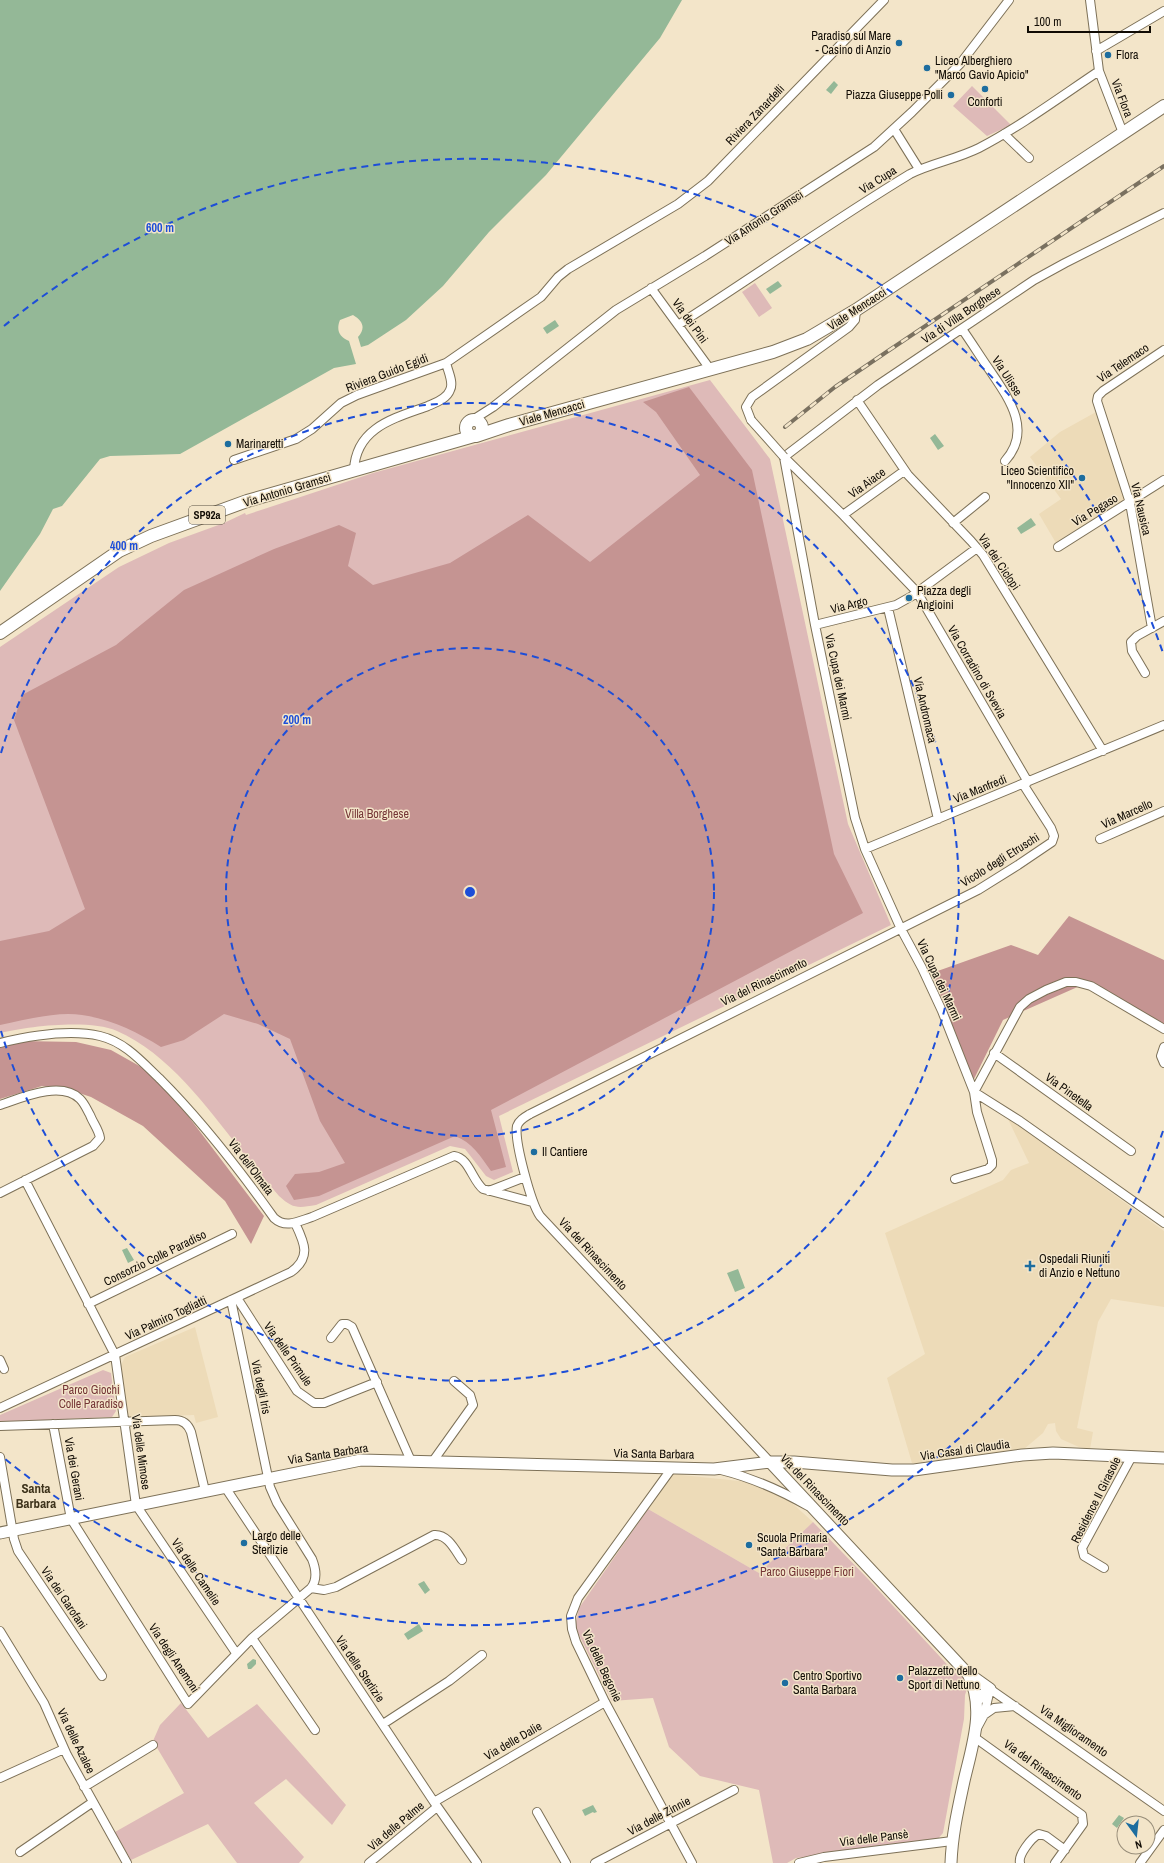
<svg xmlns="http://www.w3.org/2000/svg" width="1164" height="1863" viewBox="0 0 1164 1863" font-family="'Archivo Narrow',sans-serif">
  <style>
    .built { fill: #eddbb8 }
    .green { fill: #debab8 }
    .forest { fill: #c59492 }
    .water { fill: #94b897 }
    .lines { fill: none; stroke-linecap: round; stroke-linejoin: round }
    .street-casing { stroke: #7d7158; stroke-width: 10 }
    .secondary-casing { stroke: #7d7158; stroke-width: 13 }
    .primary-casing { stroke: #7d7158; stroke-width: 14 }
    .street { stroke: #fff; stroke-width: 8 }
    .secondary { stroke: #fff; stroke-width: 11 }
    .primary { stroke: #fff; stroke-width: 12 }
    .rail-casing { stroke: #7a7160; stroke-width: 4 }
    .rail { stroke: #f3e5c9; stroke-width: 2.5; stroke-dasharray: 8; stroke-linecap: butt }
    .street-bridge-casing { stroke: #7d7158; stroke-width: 10; stroke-linecap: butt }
    .street-bridge { stroke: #fff; stroke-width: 8 }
    .ring { fill: none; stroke: #1d4ed8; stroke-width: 2; stroke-dasharray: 7 5 }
    .poi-dot { fill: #1d6d9f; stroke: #f3e5c9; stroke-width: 1.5 }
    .labels { text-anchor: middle; stroke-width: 3; stroke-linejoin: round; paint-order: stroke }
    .shield { fill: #f3e5c9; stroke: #544c3f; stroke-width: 1 }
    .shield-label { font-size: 11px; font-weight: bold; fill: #100b04 }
    .poi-label { font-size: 12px; fill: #100b04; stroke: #f3e5c9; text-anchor: start }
    .street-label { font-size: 12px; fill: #100b04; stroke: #f3e5c9 }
    .park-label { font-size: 12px; fill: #743536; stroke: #f3e5c9 }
    .neighbourhood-label { font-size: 13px; font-weight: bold; fill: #3d321b; stroke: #f3e5c9 }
    .centre { fill: #1d4ed8; stroke: #f3e5c9; stroke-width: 2 }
    .ring-label { font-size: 12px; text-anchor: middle; font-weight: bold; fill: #1d4ed8; stroke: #f3e5c9; stroke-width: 3; stroke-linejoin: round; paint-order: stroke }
  </style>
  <rect width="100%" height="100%" fill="#f3e5c9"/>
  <path class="built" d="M1096,412L1127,501L1056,543L1039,514L1061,499L1030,457L1060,432Z
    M1007,1117L1164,1231V1307L1111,1299L1098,1322L1077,1428L1093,1432L1090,1449L1079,1447L1061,1439L1056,1431L1055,1423L1048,1424L1043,1433L1024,1449L935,1463H912L887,1378L925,1354L885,1233L1003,1180L1011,1170L1029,1163Z
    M195,1327L218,1417L196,1423L194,1415L128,1417L120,1367L125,1357Z
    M672,1474L749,1482L782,1494L813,1522L759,1573L648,1509Z"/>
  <path class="green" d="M972,86L1011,125L987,136L953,106Z
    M755,283L772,308L759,317L742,292Z
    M710,380L770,459L848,824L891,925L499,1116L513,1172L494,1180L486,1176L465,1149L450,1146L316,1205C298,1208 293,1209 279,1196C266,1181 253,1165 240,1149C207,1107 168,1053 117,1031C90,1019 29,1026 0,1033V647L119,567L169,543L224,523L245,513L246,515L373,473Z
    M103,1370L111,1373L116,1411L112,1417L0,1422V1415Z
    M648,1509L759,1573L813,1522L870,1581L955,1673L962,1675L967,1680L968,1686L965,1695L964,1719L943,1833L936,1841L796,1858L787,1863H773L759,1790L700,1776L669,1747L653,1698L612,1701L575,1627L579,1608Z
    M181,1703L208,1738L257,1704L346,1805L332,1825L286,1779L254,1803L304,1857L299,1863H237L208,1824L131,1860L115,1832L184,1793L153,1741L160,1725Z"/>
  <path class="forest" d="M689,387L752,470L834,854L863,913L491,1110L506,1167L491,1171C481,1157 472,1142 455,1136L319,1196L294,1200L286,1186L295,1174L319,1172L345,1163L320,1121L290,1039L258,1024L224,1014L184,1040L161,1047C137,1032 111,1019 82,1015C57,1011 25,1020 0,1025V941L49,931L85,909L14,720L22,695L116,645L184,590L274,549L339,525L356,533L348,566L373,585L450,563L528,515L590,562L700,475L656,412L643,402Z
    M1069,916L1164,960V1028L1082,985L1003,1020L973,1081L932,973L1011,945L1038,955Z
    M22,1041L76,1042L111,1050L143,1068L179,1104L264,1216L251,1244L225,1201L143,1126L91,1097L67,1089L42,1086L0,1099V1047Z"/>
  <path class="water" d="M0,0H682L660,38L546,175L489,232L443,286L406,320L368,345L361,347L358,337C366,328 363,321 353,315L340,320C336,330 339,337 349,341L356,364L334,368L180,454L110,456L100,459L62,506L53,509L40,534L0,591Z
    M834,81L838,85L831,94L826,90Z
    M778,281L782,286L770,294L766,289Z
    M555,320L559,326L547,334L543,328Z
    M935,434L944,446L938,450L930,438Z
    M1031,518L1036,525L1021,534L1017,528Z
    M127,1248L134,1260L128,1263L122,1250Z
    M738,1269L745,1288L735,1292L727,1273Z
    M424,1581L430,1590L425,1594L418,1584Z
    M419,1624L423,1631L408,1640L404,1634Z
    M253,1659L256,1660V1664L251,1669H248L247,1664Z
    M593,1805L597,1812L594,1813L593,1812L585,1816L582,1810Z
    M1119,1815L1124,1818L1117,1828L1112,1824Z"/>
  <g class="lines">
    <defs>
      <path id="street" d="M1090,0L1099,71L1123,133
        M1096,51L1164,11
        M894,129L919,169
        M1004,134L1029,158
        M651,288L710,369
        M678,325C756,275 831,222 910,174C932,163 957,159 979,148C1021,126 1060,97 1099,71
        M962,329C972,343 981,358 991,372C1010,400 1032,431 1005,461
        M857,400L908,475L971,541L983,555L1103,751
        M751,420L746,407L752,397L849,327L855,320L856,310
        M471,421L493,407L616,310L705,256L874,147L912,112L960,64L1009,0
        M784,457L815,625L855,818L865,849L901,929L922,968L942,1011L974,1092L977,1112L992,1160V1165L988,1169L955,1179
        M784,457L878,385L1034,280L1065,263L1164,213
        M784,457L843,515L917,592L1028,782
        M234,460L296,439L312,429L341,403L357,395L446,363L541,297L558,277L568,269L678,204L708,181L884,0
        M354,470C356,427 395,418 428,406C435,403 447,399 450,390C454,383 448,371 446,363
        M843,515L904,471
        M953,523L985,497
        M1058,547L1164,480
        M888,608L938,819
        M815,625L896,605L912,596L977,548
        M1152,628L1130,503L1097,401L1098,396L1103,391L1164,350
        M1145,673L1132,651L1131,642L1137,636L1164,621
        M1100,839L1164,811
        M865,849L1164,725
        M1164,1029L1091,986L1076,982H1066L1046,990L1029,999L1020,1007L974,1092L1020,1121L1164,1223
        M0,1043C29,1036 70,1029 100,1036C125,1042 142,1062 160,1079C203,1122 239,1169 274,1218C286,1229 299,1221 312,1217L454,1156C469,1158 472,1180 483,1189L532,1202
        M1164,1047L1161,1056L1164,1063
        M994,1053L1131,1151
        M0,1105C21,1098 61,1080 80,1099C85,1104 87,1110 90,1115C93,1123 99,1130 100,1138L93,1146L0,1193
        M25,1180L115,1355L136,1505L236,1653
        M489,1191L525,1177
        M237,1298L297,1391L314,1403H324L377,1382
        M88,1304L232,1234
        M331,1338L342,1324H347L352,1327L411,1461
        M0,1360L4,1369
        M0,1408L291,1272C312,1257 304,1242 295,1223
        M53,1424L71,1519L188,1704L252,1638L311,1588C318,1579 316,1569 312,1559L277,1503L270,1487L231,1300
        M0,1426L175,1420C183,1420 188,1424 191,1432L205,1491
        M0,1457L14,1539L18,1551L102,1676
        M433,1461L473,1405L470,1395L454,1381
        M770,1462L540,1216C531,1203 514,1141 517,1126C519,1120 525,1117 530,1114L978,890L1018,865L1052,842L1054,836L1051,828L1023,784
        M672,1468L578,1598L571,1616L572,1629L576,1642L605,1702L692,1863
        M721,1470C753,1478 780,1490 808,1506
        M225,1487L434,1802L477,1863
        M1104,1568L1084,1556L1082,1548L1132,1456
        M311,1588L324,1590L336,1587L434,1535C448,1534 455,1550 462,1560
        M0,1631L44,1703L67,1755L127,1863
        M252,1638L315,1730
        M984,1715L994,1708L1015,1706
        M383,1724L449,1681L482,1655
        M977,1728L984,1715L990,1689L1164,1811
        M974,1737L1082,1815L1083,1824L1055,1863
        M0,1778L64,1749
        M84,1787L153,1745
        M434,1802L605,1702
        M537,1812L566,1863
        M20,1852L93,1802
        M369,1863L437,1807
        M595,1863L734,1790
        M799,1863L824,1857L952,1841
        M1020,1863C1018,1855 1031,1838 1039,1834L1046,1836L1065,1850
        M1140,1863L1164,1830"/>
      <path id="secondary" d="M770,1462L968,1674C986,1708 972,1746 964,1781C958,1809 952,1835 951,1863
        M0,1533L361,1460L714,1469L770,1462H794L892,1470H914L1022,1455L1053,1453L1164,1458
        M969,1674L990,1689L977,1700"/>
      <path id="primary" d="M466 428a8 8 0 1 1 16 0a8 8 0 1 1-16 0Z
        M476,436L509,425L773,352L807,339L856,310L1164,106
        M0,633L119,551L151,536L247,501L474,436"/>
    </defs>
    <use href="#street" class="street-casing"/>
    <use href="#secondary" class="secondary-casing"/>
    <use href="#primary" class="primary-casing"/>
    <use href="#street" class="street"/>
    <use href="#secondary" class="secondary"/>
    <use href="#primary" class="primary"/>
    <defs>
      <path id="rail" d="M785,427L835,387L885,353L1164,166"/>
    </defs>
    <use href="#rail" class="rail-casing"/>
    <use href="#rail" class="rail"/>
    <defs>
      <path id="street-bridge" d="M751,420L784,457"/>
    </defs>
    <use href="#street-bridge" class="street-bridge-casing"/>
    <use href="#street-bridge" class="street-bridge"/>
  </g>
  <g class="ring">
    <circle cx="470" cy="892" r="244"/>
    <path d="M1 753A489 489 0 1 1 1 1031"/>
    <path d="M1163 1131A733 733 0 0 1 4 1458M4 326A733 733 0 0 1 1163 653"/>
  </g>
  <g class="poi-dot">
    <circle cx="899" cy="43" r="4"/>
    <circle cx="1108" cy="55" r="4"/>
    <circle cx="927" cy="68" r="4"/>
    <circle cx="985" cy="89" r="4"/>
    <circle cx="951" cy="95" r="4"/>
    <circle cx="228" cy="444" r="4"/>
    <circle cx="1082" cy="478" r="4"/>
    <circle cx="909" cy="598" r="4"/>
    <circle cx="534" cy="1152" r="4"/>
    <path d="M1028 1260h4v4h4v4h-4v4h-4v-4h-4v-4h4z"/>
    <circle cx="244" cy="1543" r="4"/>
    <circle cx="749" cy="1545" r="4"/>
    <circle cx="900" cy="1678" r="4"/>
    <circle cx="785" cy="1683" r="4"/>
  </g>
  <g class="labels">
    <rect class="shield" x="189" y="506" width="36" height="18" rx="3"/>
    <g class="shield-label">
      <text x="207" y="519">SP92a</text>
    </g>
    <g class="poi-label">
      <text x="891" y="40" text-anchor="end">Paradiso sul Mare<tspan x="891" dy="14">- Casino di Anzio</tspan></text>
      <text x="1116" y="59">Flora</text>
      <text x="935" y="65">Liceo Alberghiero<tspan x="935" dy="14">"Marco Gavio Apicio"</tspan></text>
      <text x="943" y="99" text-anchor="end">Piazza Giuseppe Polli</text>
      <text x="985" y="106" text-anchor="middle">Conforti</text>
      <text x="236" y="448">Marinaretti</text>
      <text x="1074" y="475" text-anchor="end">Liceo Scientifico<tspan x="1074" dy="14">"Innocenzo XII"</tspan></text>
      <text x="917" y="595">Piazza degli<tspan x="917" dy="14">Angioini</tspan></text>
      <text x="542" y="1156">Il Cantiere</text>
      <text x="1039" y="1263">Ospedali Riuniti<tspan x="1039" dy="14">di Anzio e Nettuno</tspan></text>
      <text x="252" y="1540">Largo delle<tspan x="252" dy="14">Sterlizie</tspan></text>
      <text x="757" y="1542">Scuola Primaria<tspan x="757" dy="14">"Santa Barbara"</tspan></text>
      <text x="908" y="1675">Palazzetto dello<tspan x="908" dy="14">Sport di Nettuno</tspan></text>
      <text x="793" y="1680">Centro Sportivo<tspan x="793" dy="14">Santa Barbara</tspan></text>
    </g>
    <g class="street-label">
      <text transform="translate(1122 98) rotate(69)" y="4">Via Flora</text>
      <text transform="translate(755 115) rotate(-46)" y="4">Riviera Zanardelli</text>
      <text transform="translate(878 180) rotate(-32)" y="4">Via Cupa</text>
      <text transform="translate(764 218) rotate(-33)" y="4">Via Antonio Gramsci</text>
      <text transform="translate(857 309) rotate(-33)" y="4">Viale Mencacci</text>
      <text transform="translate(961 315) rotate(-34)" y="4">Via di Villa Borghese</text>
      <text transform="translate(690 321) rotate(54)" y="4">Via dei Pini</text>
      <text transform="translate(1123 363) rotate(-34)" y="4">Via Telemaco</text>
      <text transform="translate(387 373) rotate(-21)" y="4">Riviera Guido Egidi</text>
      <text transform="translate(1007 376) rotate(57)" y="4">Via Ulisse</text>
      <text transform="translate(552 413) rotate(-16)" y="4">Viale Mencacci</text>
      <text transform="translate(867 483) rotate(-36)" y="4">Via Aiace</text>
      <text transform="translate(287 490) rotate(-17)" y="4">Via Antonio Gramsci</text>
      <text transform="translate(1141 509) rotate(77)" y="4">Via Nausica</text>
      <text transform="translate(1095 510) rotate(-31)" y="4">Via Pegaso</text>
      <text transform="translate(999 562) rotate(56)" y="4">Via dei Ciclopi</text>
      <text transform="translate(849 605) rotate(-14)" y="4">Via Argo</text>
      <text transform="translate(977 672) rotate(60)" y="4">Via Corradino di Svevia</text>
      <text transform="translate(838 677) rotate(78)" y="4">Via Cupa dei Marmi</text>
      <text transform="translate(925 710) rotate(77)" y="4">Via Andromaca</text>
      <text transform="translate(980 789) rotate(-22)" y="4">Via Manfredi</text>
      <text transform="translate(1127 814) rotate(-24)" y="4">Via Marcello</text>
      <text transform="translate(1000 860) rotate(-32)" y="4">Vicolo degli Etruschi</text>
      <text transform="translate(939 980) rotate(65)" y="4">Via Cupa dei Marmi</text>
      <text transform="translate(764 982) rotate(-26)" y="4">Via del Rinascimento</text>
      <text transform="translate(1069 1092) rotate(36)" y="4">Via Pinetella</text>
      <text transform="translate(251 1167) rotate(53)" y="4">Via dell'Olmata</text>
      <text transform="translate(593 1254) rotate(47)" y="4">Via del Rinascimento</text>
      <text transform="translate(155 1258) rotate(-26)" y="4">Consorzio Colle Paradiso</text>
      <text transform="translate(166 1318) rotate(-25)" y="4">Via Palmiro Togliatti</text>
      <text transform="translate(288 1354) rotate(55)" y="4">Via delle Primule</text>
      <text transform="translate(261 1387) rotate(78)" y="4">Via degli Iris</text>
      <text transform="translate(965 1450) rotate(-8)" y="4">Via Casal di Claudia</text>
      <text transform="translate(141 1452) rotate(82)" y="4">Via delle Mimose</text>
      <text transform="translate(328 1454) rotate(-9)" y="4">Via Santa Barbara</text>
      <text transform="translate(654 1454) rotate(1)" y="4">Via Santa Barbara</text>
      <text transform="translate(74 1469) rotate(80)" y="4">Via dei Gerani</text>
      <text transform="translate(815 1490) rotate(46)" y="4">Via del Rinascimento</text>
      <text transform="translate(1096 1500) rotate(-63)" y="4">Residence Il Girasole</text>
      <text transform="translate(196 1572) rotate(56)" y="4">Via delle Camelie</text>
      <text transform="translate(64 1598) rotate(56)" y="4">Via dei Garofani</text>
      <text transform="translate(174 1658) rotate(56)" y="4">Via degli Anemoni</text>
      <text transform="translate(602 1666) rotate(65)" y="4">Via delle Begonie</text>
      <text transform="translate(360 1669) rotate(56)" y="4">Via delle Sterlizie</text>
      <text transform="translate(1074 1731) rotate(35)" y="4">Via Miglioramento</text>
      <text transform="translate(76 1741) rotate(64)" y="4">Via delle Azalee</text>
      <text transform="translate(513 1741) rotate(-30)" y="4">Via delle Dalie</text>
      <text transform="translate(1043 1770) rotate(36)" y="4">Via del Rinascimento</text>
      <text transform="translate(659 1816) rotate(-28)" y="4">Via delle Zinnie</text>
      <text transform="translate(396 1826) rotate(-40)" y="4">Via delle Palme</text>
      <text transform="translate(874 1838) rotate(-7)" y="4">Via delle Pansè</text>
    </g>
    <g class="park-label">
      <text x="377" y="818">Villa Borghese</text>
      <text x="91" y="1394">Parco Giochi<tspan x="91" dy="14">Colle Paradiso</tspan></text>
      <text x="807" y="1576">Parco Giuseppe Fiori</text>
    </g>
    <g class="neighbourhood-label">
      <text x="36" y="1493">Santa<tspan x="36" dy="15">Barbara</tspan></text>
    </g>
  </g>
  <circle cx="470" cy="892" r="6" class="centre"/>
  <g class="ring-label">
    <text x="160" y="232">600 m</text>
    <text x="124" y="550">400 m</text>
    <text x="297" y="724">200 m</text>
  </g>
  <g transform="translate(1136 1835) rotate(165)"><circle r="19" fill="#f3e5c9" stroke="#988e7a"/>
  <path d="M0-3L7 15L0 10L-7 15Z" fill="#1d6d9f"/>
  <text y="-6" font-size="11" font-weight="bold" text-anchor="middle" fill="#100b04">N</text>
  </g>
  <path d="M1028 26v6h122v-6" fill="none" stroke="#100b04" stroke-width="2"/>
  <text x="1034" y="26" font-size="12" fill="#100b04" stroke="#f3e5c9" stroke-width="3" paint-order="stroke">100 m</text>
</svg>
